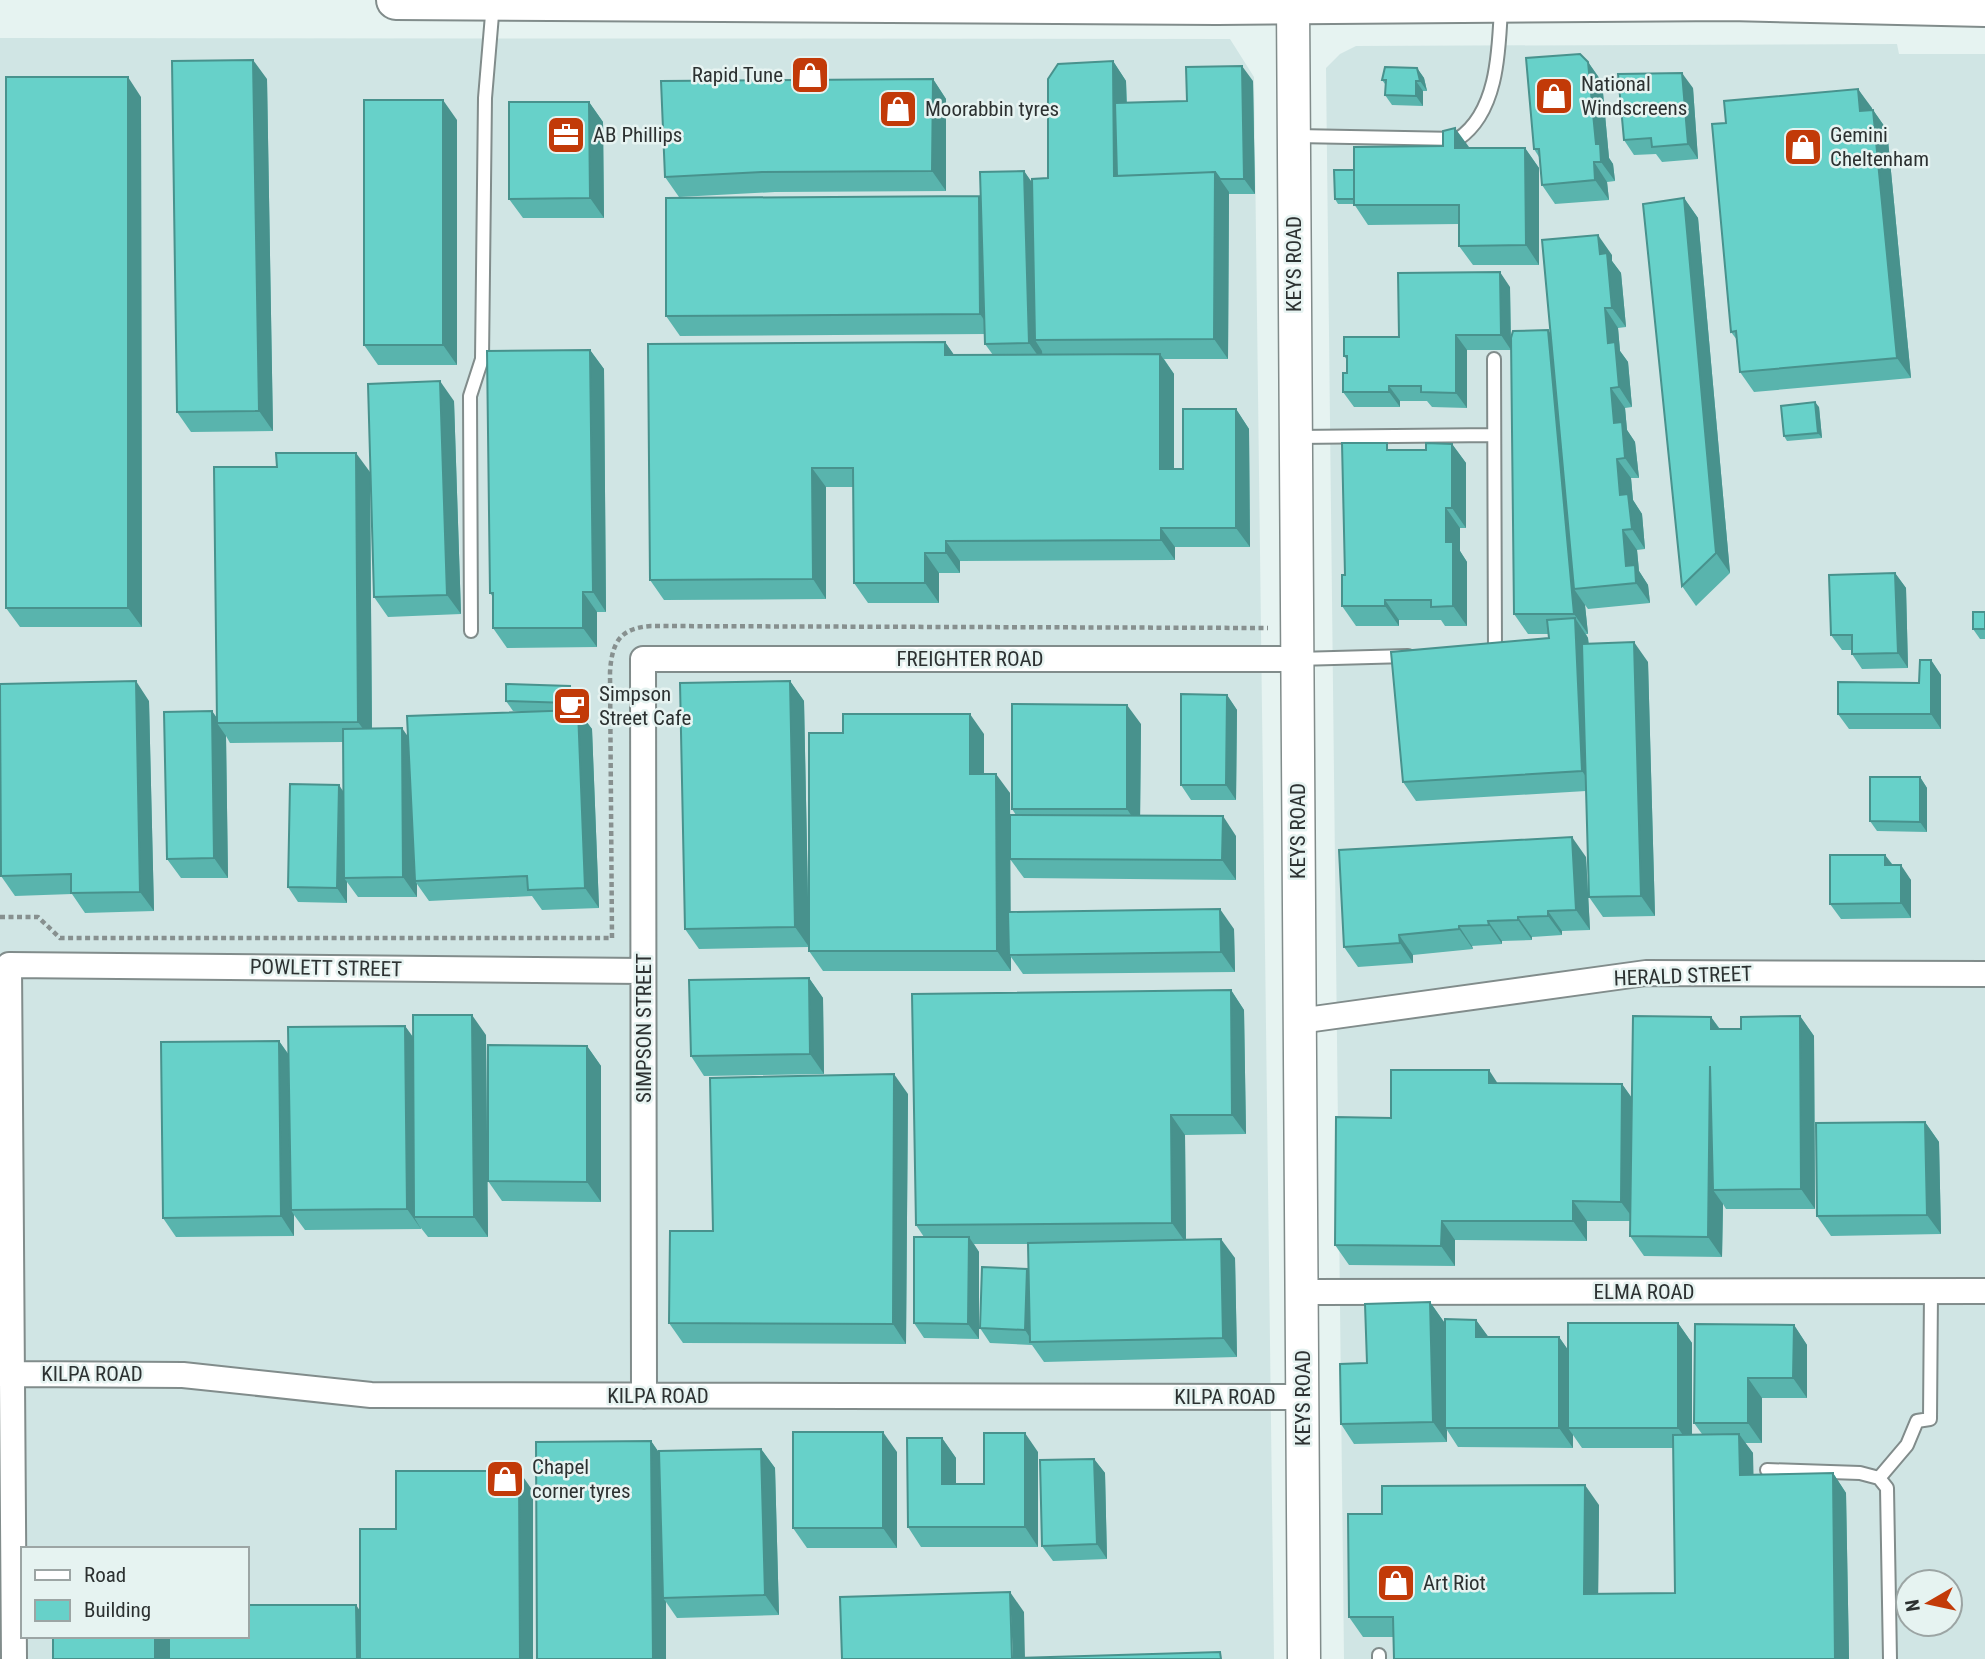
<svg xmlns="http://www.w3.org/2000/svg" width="1985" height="1659" viewBox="0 0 1985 1659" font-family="'Roboto Condensed',sans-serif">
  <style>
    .built { fill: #d0e5e4; fill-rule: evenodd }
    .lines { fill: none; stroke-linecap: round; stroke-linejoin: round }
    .service-casing { stroke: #818c8b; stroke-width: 16 }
    .minor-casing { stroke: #818c8b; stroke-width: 28 }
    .tertiary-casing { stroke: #818c8b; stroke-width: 35 }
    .trunk-casing { stroke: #818c8b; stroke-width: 42 }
    .path { stroke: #87908f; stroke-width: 4.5; stroke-dasharray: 5 3.5; stroke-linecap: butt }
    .service { stroke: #fff; stroke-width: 12 }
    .minor { stroke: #fff; stroke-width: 24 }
    .tertiary { stroke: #fff; stroke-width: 32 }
    .trunk { stroke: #fff; stroke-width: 38 }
    .wall { fill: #59b4ad }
    .shaded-wall { fill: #48928d }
    .building { fill: #67d1c9; stroke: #48928d; stroke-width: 2 }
    .labels { text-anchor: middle; stroke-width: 5; stroke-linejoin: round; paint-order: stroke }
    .poi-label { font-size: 21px; fill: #2c3131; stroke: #e6f3f1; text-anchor: start }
    .street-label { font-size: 21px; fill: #2c3131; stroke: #e6f3f1 }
  </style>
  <rect width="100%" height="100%" fill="#e6f3f1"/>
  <path class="built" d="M0,38L1230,39L1254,77L1274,1659H0ZM23,1549H247V1636H23Z
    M1897,44L1899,54H1985V1659H1344L1326,68L1340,54L1356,46ZM1908,1582H1950V1624H1908Z"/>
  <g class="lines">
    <defs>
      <path id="service" d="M1296,136L1458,139C1498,112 1499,50 1501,6
        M1494,359L1495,653
        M1296,437L1494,435
        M471,631L470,396L482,359L485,98L493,3
        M1297,659L1408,656
        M1767,1470L1860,1473L1879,1478L1887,1488L1890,1659
        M1879,1478L1907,1445L1917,1421L1930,1419L1931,1291
        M1379,1655V1659"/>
      <path id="minor" d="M1299,1021L1646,973L1985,974
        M1303,1292L1985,1291
        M15,1374L183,1375L371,1395L1303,1397
        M644,1396L643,659H1297
        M14,1659L9,965L643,971"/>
      <path id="tertiary" d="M1293,4L1304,1659"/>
      <path id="trunk" d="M396,0L1217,5L1730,1L1985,7"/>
    </defs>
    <use href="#service" class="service-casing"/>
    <use href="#minor" class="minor-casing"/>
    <use href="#tertiary" class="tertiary-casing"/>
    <use href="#trunk" class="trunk-casing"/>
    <path class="path" d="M0,917H38L60,938H612L610,672C612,642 620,628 651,626L1268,628"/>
    <use href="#service" class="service"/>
    <use href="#minor" class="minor"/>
    <use href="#tertiary" class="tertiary"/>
    <use href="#trunk" class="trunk"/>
  </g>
  <path class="wall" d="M1113,61L1126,81L1127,103L1187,101L1253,81L1255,194H1229L1228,359H1164L1174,374V469H1183L1236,409L1249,429L1250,547H1175V560L960,561V573H939V603H868L854,583L853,487H826V599L664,600L650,580L945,342L954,355H993L985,344V334L680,336L666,316L981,198L1024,171L1032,183L1048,178Z
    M1588,62L1602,82L1609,158L1613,164L1615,181L1607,182L1609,200L1555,204L1542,185L1539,157L1534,149Z
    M1417,68L1424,78L1427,91H1423V106L1392,105L1385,95V84L1382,80Z
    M267,79L273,431L191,432L177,412Z
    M933,79L946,99V191L775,192L679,197L665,177Z
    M1693,88L1698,159L1662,162L1656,154L1634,155L1624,140Z
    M1858,89L1872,110H1873L1887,130L1911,378L1754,392L1740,372L1737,340L1731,332L1726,123Z
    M141,97L142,627H20L6,608Z
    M589,102L603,122L604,218H523L509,199Z
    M457,120V365H378L364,345Z
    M1469,147L1525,148L1539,168V265H1473L1459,246V224L1368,225L1354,204H1338L1335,199L1354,170Z
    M1684,198L1698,218L1730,573L1696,606L1682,586Z
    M1612,255V261L1621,273L1626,327L1618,328L1620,351L1628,362L1632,407L1625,408L1627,430L1635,442L1639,478H1631L1633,500L1642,514L1645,549L1637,550L1639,571L1648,585L1650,603L1588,609L1585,605L1588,634H1586L1588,638L1589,644L1648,662L1655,916L1603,917L1589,897L1586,791L1416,801L1403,782L1549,638L1548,634H1528L1514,614L1548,330L1550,334Z
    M1510,287L1511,350H1467V408L1432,407L1427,401H1400V407H1354L1343,392L1347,373V360L1344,356L1399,337Z
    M590,350L604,369L606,612H597V647L507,648L493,628V597L490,593Z
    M454,401L461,614L388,617L374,597Z
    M1819,407L1822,438L1787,441L1784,436Z
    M1452,444L1466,463V528H1460V551L1467,562V626H1445L1441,620H1399V626H1356L1342,606L1345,575L1392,450H1426Z
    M370,472L372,729L408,738L523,712L513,711L506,701L570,686L577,696L576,710L592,729L599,908L542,910L532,896L429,901L417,884V897H358L347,882V903L298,902L288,887L344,793L343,742L230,743L226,736L228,878H181L167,859L212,711L217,718Z
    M1895,573L1906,588L1908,668L1862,669L1852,654V650H1842L1831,635Z
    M1985,612V639H1980L1973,629Z
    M1931,660L1941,675V729H1849L1838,714L1919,683Z
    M790,681L804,701L809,947L699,949L685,929Z
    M1227,695L1237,710L1236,800H1191L1181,785Z
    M149,701L154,911L85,913L72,894L15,896L1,876Z
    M1141,724L1140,816L1236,836V880L1024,878L1010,859V912L1234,929L1235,972L1023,974L1011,957V971H823L809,951L984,734V774L1010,793V815H1016L1012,809Z
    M1920,777L1927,788V832L1877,831L1870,821Z
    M1885,855L1893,865L1911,880V918L1841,919L1830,904Z
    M1586,857L1590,930L1562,931V935L1532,937V940L1502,941V944L1472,946L1473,949L1413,955V963L1358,967L1344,947Z
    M809,978L823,998L824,1074L704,1076L691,1056Z
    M1231,990L1244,1010L1246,1134L1185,1135L1186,1239L1235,1258L1237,1357L1044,1362L1032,1345L990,1343L980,1328L1029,1272L1028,1244H974L979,1252V1339L924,1338L914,1323L924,1237L916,1225Z
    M1800,1016L1814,1036L1815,1209H1726L1723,1204L1722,1257L1644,1256L1630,1236V1221H1587V1241L1455,1240V1266L1349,1265L1335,1245L1391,1118L1498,1084H1622L1632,1098L1711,1017L1720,1029H1741Z
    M405,1026L413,1037L486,1035L488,1237H428L421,1228V1229L305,1230L294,1215V1236L176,1237L163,1218L279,1041L289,1055Z
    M587,1046L601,1066V1202L502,1201L488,1181Z
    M908,1094L906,1344L683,1343L669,1323L713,1231Z
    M1925,1122L1939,1142L1941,1234L1831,1236L1817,1216Z
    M1430,1302L1444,1322L1476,1320L1488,1337H1559L1568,1350L1678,1323L1692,1343V1434H1702L1694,1423L1794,1325L1807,1345V1398H1762V1443H1745L1753,1453V1474L1833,1473L1846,1493L1849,1659L1394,1637H1363L1349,1617L1382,1514L1599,1505L1598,1594L1675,1593L1673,1448H1582L1573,1435V1448L1458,1447L1447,1430V1442L1354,1444L1341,1424Z
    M942,1438L956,1458V1484H984L1038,1452V1547H921L908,1527Z
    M651,1441L659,1453L761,1449L775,1468L779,1615L677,1618L666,1602V1659H537Z
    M897,1452V1548H807L793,1528Z
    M1094,1459L1105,1473L1107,1559L1053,1561L1042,1546Z"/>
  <path class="shaded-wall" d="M253,60L267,79L273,431L259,411Z
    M1113,61L1126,81L1128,181L1114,176Z
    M1588,62L1602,82L1609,158L1613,164L1615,181L1601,162L1596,144Z
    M1242,66L1253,81L1255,194L1244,179Z
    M1417,68L1424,78L1427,91L1420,81Z
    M1682,73L1693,88L1698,159L1688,144Z
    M128,77L141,97L142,627L128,608Z
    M933,79L946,99V191L932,171Z
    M1416,81L1423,91V106L1416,96Z
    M1858,89L1872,108L1874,131L1860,111Z
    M443,100L457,120V365L443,345Z
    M589,102L603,122L604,218L590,198Z
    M1873,110L1887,130L1911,378L1897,358Z
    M1455,128L1469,147V168L1455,148Z
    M1525,148L1539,168V265L1526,245Z
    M1594,162L1607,182L1609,200L1595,180Z
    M1024,171L1038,191L1035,340L1042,351L1043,363L1029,343Z
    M1215,172L1229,192L1228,359L1214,339Z
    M979,196L993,215L994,334L980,314Z
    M1684,198L1698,218L1730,573L1716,553Z
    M1598,235L1612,255V261L1621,273L1626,327L1612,308L1600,254Z
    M1500,272L1510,287L1511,350L1501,335Z
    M1605,308L1618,328L1620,351L1628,362L1632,407L1619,387L1608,343Z
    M1548,330L1562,350L1574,589L1585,605L1588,634L1574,614Z
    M1456,335L1467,350V408L1456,393Z
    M945,342L959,362L945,355Z
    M590,350L604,369L606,612L593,592Z
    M1160,354L1174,374V489L1160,469Z
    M440,381L454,401L461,614L447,595Z
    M1389,386L1400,401V407L1389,392Z
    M1611,388L1625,408L1627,430L1635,442L1639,478L1625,458L1614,423Z
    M1815,402L1819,407L1822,438L1818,433Z
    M1236,409L1249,429L1250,547L1236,528Z
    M1452,444L1466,463V528L1452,508Z
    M356,453L370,472L372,741L358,722Z
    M1617,459L1631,478L1633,500L1642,514L1645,549L1632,529L1620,495Z
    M812,468L826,487V599L813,579Z
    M1446,508L1460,528V551L1467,562V626L1453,606L1446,542Z
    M1161,528L1175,547V560L1161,540Z
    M1623,530L1637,550L1639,571L1648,585L1650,603L1636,583L1626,566Z
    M946,541L960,561V573L946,553Z
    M925,553L939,573V603L925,583Z
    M1895,573L1906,588L1908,668L1898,653Z
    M583,592L597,612V647L583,628Z
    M1385,600L1399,620V626L1385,606Z
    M1575,618L1588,638L1596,791L1582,771Z
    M1634,642L1648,662L1655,916L1641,896Z
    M1931,660L1941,675V729L1931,714Z
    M136,681L149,701L154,911L140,892Z
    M790,681L804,701L809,947L795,927Z
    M570,686L577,696L576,713L569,703Z
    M1227,695L1237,710L1236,800L1226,785Z
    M1127,705L1141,724L1140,829L1127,809Z
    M578,710L592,729L599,908L585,888Z
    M212,711L220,723H217L226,736L228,878L214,858Z
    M970,714L984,734V793L970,774Z
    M402,728L416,748L415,881L417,884V897L403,877Z
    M996,774L1010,793L1011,955H1009L1011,957V971L997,951Z
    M1920,777L1927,788V832L1920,822Z
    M339,785L349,800L344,878L347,882V903L337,888Z
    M1223,816L1236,836V880L1222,860Z
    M1572,837L1586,857L1590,930L1576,910Z
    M1885,855L1896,870L1885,865Z
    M1901,865L1911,880V918L1901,903Z
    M1220,909L1234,929L1235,972L1221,952Z
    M1548,911L1562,931V935L1548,916Z
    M1518,917L1532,937V940L1518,920Z
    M1488,921L1502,941V944L1489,925Z
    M1459,926L1472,946L1473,949L1459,929Z
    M1399,935L1413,955V963L1400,943Z
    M809,978L823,998L824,1074L810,1054Z
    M1231,990L1244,1010L1246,1134L1232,1115Z
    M472,1015L486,1035L488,1237L474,1217Z
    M1800,1016L1814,1036L1815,1209L1801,1189Z
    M1711,1017L1725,1037L1711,1029Z
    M405,1026L419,1046L414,1217L421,1229L407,1209Z
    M279,1041L293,1061L291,1210L294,1215V1236L281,1216Z
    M587,1046L601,1066V1202L587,1182Z
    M1710,1066L1713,1190L1723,1204L1722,1257L1708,1237Z
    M1489,1070L1502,1090L1489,1083Z
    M894,1074L908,1094L906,1344L893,1324Z
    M1622,1084L1636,1104L1635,1221L1621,1202Z
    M1171,1115L1185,1135L1186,1243L1172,1223Z
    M1925,1122L1939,1142L1941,1234L1927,1215Z
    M1573,1201L1587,1221V1241L1573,1221Z
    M1442,1221L1455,1240V1266L1441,1246Z
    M969,1237L979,1252V1339L968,1324Z
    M1221,1239L1235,1258L1237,1357L1223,1338Z
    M1027,1269L1037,1284L1033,1342L1025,1330Z
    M1430,1302L1444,1322L1445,1428L1447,1430V1442L1433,1422Z
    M1476,1320L1490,1339L1476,1337Z
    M1678,1323L1692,1343V1448L1678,1428Z
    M1794,1325L1807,1345V1398L1793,1378Z
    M1559,1337L1573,1357L1568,1428L1573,1435V1448L1559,1428Z
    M1748,1378L1762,1398V1443L1748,1423Z
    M883,1432L897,1452V1548L883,1528Z
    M1025,1433L1038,1452V1547L1025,1527Z
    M1739,1434L1753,1453L1754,1494L1740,1475Z
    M942,1438L956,1458V1504L942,1484Z
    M651,1441L665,1461L663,1598L666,1602V1659H653Z
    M761,1449L775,1468L779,1615L765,1595Z
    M1094,1459L1105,1473L1107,1559L1097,1544Z
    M519,1471L533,1491V1659H520Z
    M1833,1473L1846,1493L1849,1659H1835Z
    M1585,1485L1599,1505L1598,1614L1584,1594Z
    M1010,1592L1024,1612L1025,1659H1013Z
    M356,1605L370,1625V1659H357Z
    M155,1636H169V1659H155Z"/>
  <path class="building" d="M1580,54L1588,62L1596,144H1600L1601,162H1594L1595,180L1542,185L1539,149H1534L1526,58Z
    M253,60L259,411L177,412L172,61Z
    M1113,61L1114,176L1215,172L1214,339L1035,340L1032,179L1048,178V79L1058,64Z
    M1242,66L1244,179H1220L1215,172L1117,176L1115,103L1187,101L1186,67Z
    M1385,67L1417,68L1420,81H1416V96L1385,95L1386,80H1382Z
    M1682,73L1688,144L1652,147L1651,138L1624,140L1618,74Z
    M6,77H128V608H6Z
    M933,79L932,171L762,172L665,177L661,81Z
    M1858,89L1860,111L1873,110L1897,358L1740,372L1736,331L1731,332L1712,124L1726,123L1724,101Z
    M364,100H443V345H364Z
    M509,102H589L590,198L509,199Z
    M1455,128V148H1525L1526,245L1459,246V205H1354V147L1443,146V131Z
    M1334,170H1354V199H1335Z
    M1024,171L1029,343L985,344L980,172Z
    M979,196L980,314L666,316V198Z
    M1684,198L1716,553L1682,586L1643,204Z
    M1598,235L1600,254L1607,253L1612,308H1605L1608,343L1615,342L1619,387L1611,388L1614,423L1622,422L1625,458L1617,459L1620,495L1628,494L1632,529L1623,530L1626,566L1635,565L1636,583L1574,589L1542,240Z
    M1500,272L1501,335H1456V393L1421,392V386H1389V392H1343V373H1347V356H1344V337H1399L1398,273Z
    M1548,330L1574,614H1514L1511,338L1513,331Z
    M945,342V355L1160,354V469H1183V409H1236V528H1161V540L946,541V553H925V583H854L853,468H812L813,579L650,580L648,344Z
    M590,350L593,592H583V628H493V593H490L487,351Z
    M440,381L447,595L374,597L368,384Z
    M1815,402L1818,433L1784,436L1781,406Z
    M1342,443H1387V450H1426V443L1452,444V508H1446V542H1453V606L1431,607V600H1385V606H1342V575H1345Z
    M276,453H356L358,722L217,723L214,467H277Z
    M1895,573L1898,653L1852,654V635H1831L1829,575Z
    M1973,612H1985V629H1973Z
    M1575,618L1582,771L1403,782L1391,652L1549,638L1547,620Z
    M1634,642L1641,896L1589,897L1582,644Z
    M1920,660H1931V714H1838V682L1919,683Z
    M136,681L140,892L71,893V874L1,876L0,684Z
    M790,681L795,927L685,929L680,683Z
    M506,684L570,686L569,703L506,701Z
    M1181,694L1227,695L1226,785H1181Z
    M1012,704L1127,705V809H1012Z
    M578,710L585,888L528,890L527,876L415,881L407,716Z
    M212,711L214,858L167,859L164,712Z
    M843,714H970V774H996L997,951H809V733H843Z
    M402,728L403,877L344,878L343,729Z
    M1870,777H1920V822L1870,821Z
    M290,784L339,785L337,888L288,887Z
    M1010,815L1223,816L1222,860L1010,859Z
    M1572,837L1576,910L1548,911V916L1518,917V920L1488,921L1489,925L1459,926V929L1399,935L1400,943L1344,947L1339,850Z
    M1830,855H1885V865H1901V903L1830,904Z
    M1220,909L1221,952L1009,955L1008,912Z
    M809,978L810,1054L691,1056L689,980Z
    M1231,990L1232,1115H1171L1172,1223L916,1225L912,994Z
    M413,1015H472L474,1217H414Z
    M1633,1016L1711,1017V1029H1741V1017L1800,1016L1801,1189L1713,1190L1710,1066L1708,1237L1630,1236Z
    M405,1026L407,1209L291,1210L288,1027Z
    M279,1041L281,1216L163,1218L161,1042Z
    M488,1045L587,1046V1182L488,1181Z
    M1391,1070H1489V1083L1622,1084L1621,1202L1573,1201V1221H1442L1441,1246L1335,1245L1336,1117L1391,1118Z
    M894,1074L893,1324L669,1323L670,1231H713L710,1078Z
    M1925,1122L1927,1215L1817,1216L1816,1123Z
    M914,1237H969L968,1324L914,1323Z
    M1221,1239L1223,1338L1030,1342L1028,1243Z
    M982,1267L1027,1269L1025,1330L980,1328Z
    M1430,1302L1433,1422L1341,1424L1340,1364L1367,1363L1365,1304Z
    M1445,1319L1476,1320V1337H1559V1428H1445Z
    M1568,1323H1678V1428H1568Z
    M1695,1324L1794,1325L1793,1378H1748V1423H1694Z
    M793,1432H883V1528H793Z
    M984,1433H1025V1527H908L907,1438H942V1484H984Z
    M1739,1434L1740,1475L1833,1473L1835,1659H1394L1393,1617H1349L1348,1514H1382V1486L1585,1485L1584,1594L1675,1593L1673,1435Z
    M651,1441L653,1659H537L536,1442Z
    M761,1449L765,1595L663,1598L659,1451Z
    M1094,1459L1097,1544L1042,1546L1040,1460Z
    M396,1471H519L520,1659H360V1529H396Z
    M1010,1592L1012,1658L1220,1652L1221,1659H842L840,1597Z
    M247,1605H356L357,1659H169V1636H247Z
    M53,1636H155V1659H53Z"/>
  <defs>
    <symbol id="shop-square" viewBox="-11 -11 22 22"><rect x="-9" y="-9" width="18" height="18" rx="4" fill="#c23a08" stroke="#e6f3f1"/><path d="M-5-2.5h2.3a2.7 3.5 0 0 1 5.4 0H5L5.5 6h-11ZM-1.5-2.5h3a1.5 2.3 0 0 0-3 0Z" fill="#fff"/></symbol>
    <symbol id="office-square" viewBox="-11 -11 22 22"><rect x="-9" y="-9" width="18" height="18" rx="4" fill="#c23a08" stroke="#e6f3f1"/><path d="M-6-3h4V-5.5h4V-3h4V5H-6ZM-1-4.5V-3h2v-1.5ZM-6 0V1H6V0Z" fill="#fff"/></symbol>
    <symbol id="cafe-square" viewBox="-11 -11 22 22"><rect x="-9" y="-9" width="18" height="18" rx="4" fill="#c23a08" stroke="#e6f3f1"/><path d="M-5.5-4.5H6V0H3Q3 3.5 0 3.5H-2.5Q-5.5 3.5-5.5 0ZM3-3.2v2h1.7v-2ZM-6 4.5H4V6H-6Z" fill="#fff"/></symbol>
  </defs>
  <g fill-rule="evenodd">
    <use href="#shop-square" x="788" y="53" width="44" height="44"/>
    <use href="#shop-square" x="1532" y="74" width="44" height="44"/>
    <use href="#shop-square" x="876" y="87" width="44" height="44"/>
    <use href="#office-square" x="544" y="113" width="44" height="44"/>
    <use href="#shop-square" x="1781" y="125" width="44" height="44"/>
    <use href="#cafe-square" x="550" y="684" width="44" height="44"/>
    <use href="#shop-square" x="483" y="1457" width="44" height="44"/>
    <use href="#shop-square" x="1374" y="1561" width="44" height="44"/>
  </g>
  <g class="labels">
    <g class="poi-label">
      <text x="783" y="82" text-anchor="end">Rapid Tune</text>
      <text x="1581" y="91">National<tspan x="1581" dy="24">Windscreens</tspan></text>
      <text x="925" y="116">Moorabbin tyres</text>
      <text x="593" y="142">AB Phillips</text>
      <text x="1830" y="142">Gemini<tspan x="1830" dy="24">Cheltenham</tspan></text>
      <text x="599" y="701">Simpson<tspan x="599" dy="24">Street Cafe</tspan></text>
      <text x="532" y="1474">Chapel<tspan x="532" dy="24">corner tyres</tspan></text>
      <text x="1423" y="1590">Art Riot</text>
    </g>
    <g class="street-label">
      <text transform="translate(1294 264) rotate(-90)" y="7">KEYS ROAD</text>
      <text x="970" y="666">FREIGHTER ROAD</text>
      <text transform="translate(1298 831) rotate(-90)" y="7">KEYS ROAD</text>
      <text transform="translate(326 968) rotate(1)" y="7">POWLETT STREET</text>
      <text transform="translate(1683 976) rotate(-2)" y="7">HERALD STREET</text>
      <text transform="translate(644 1028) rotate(-90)" y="7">SIMPSON STREET</text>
      <text x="1644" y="1299">ELMA ROAD</text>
      <text x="92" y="1381">KILPA ROAD</text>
      <text x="658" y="1403">KILPA ROAD</text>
      <text x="1225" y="1404">KILPA ROAD</text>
      <text transform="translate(1303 1398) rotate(-90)" y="7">KEYS ROAD</text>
    </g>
  </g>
  <rect x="21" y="1547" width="228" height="91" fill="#e6f3f1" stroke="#9ca5a4" stroke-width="2"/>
  <rect x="35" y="1570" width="35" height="10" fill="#ffffff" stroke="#9ca5a4" stroke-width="2"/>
  <text x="84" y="1582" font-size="21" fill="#2c3131">Road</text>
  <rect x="35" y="1600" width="35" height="21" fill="#67d1c9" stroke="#9ca5a4" stroke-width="2"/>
  <text x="84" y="1617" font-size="21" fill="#2c3131">Building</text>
  <g transform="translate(1929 1603) rotate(261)"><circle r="33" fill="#e6f3f1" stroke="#9ca5a4" stroke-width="2"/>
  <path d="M0-5L12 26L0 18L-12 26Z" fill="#c23a08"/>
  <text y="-10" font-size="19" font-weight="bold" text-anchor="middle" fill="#2c3131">N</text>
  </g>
</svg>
